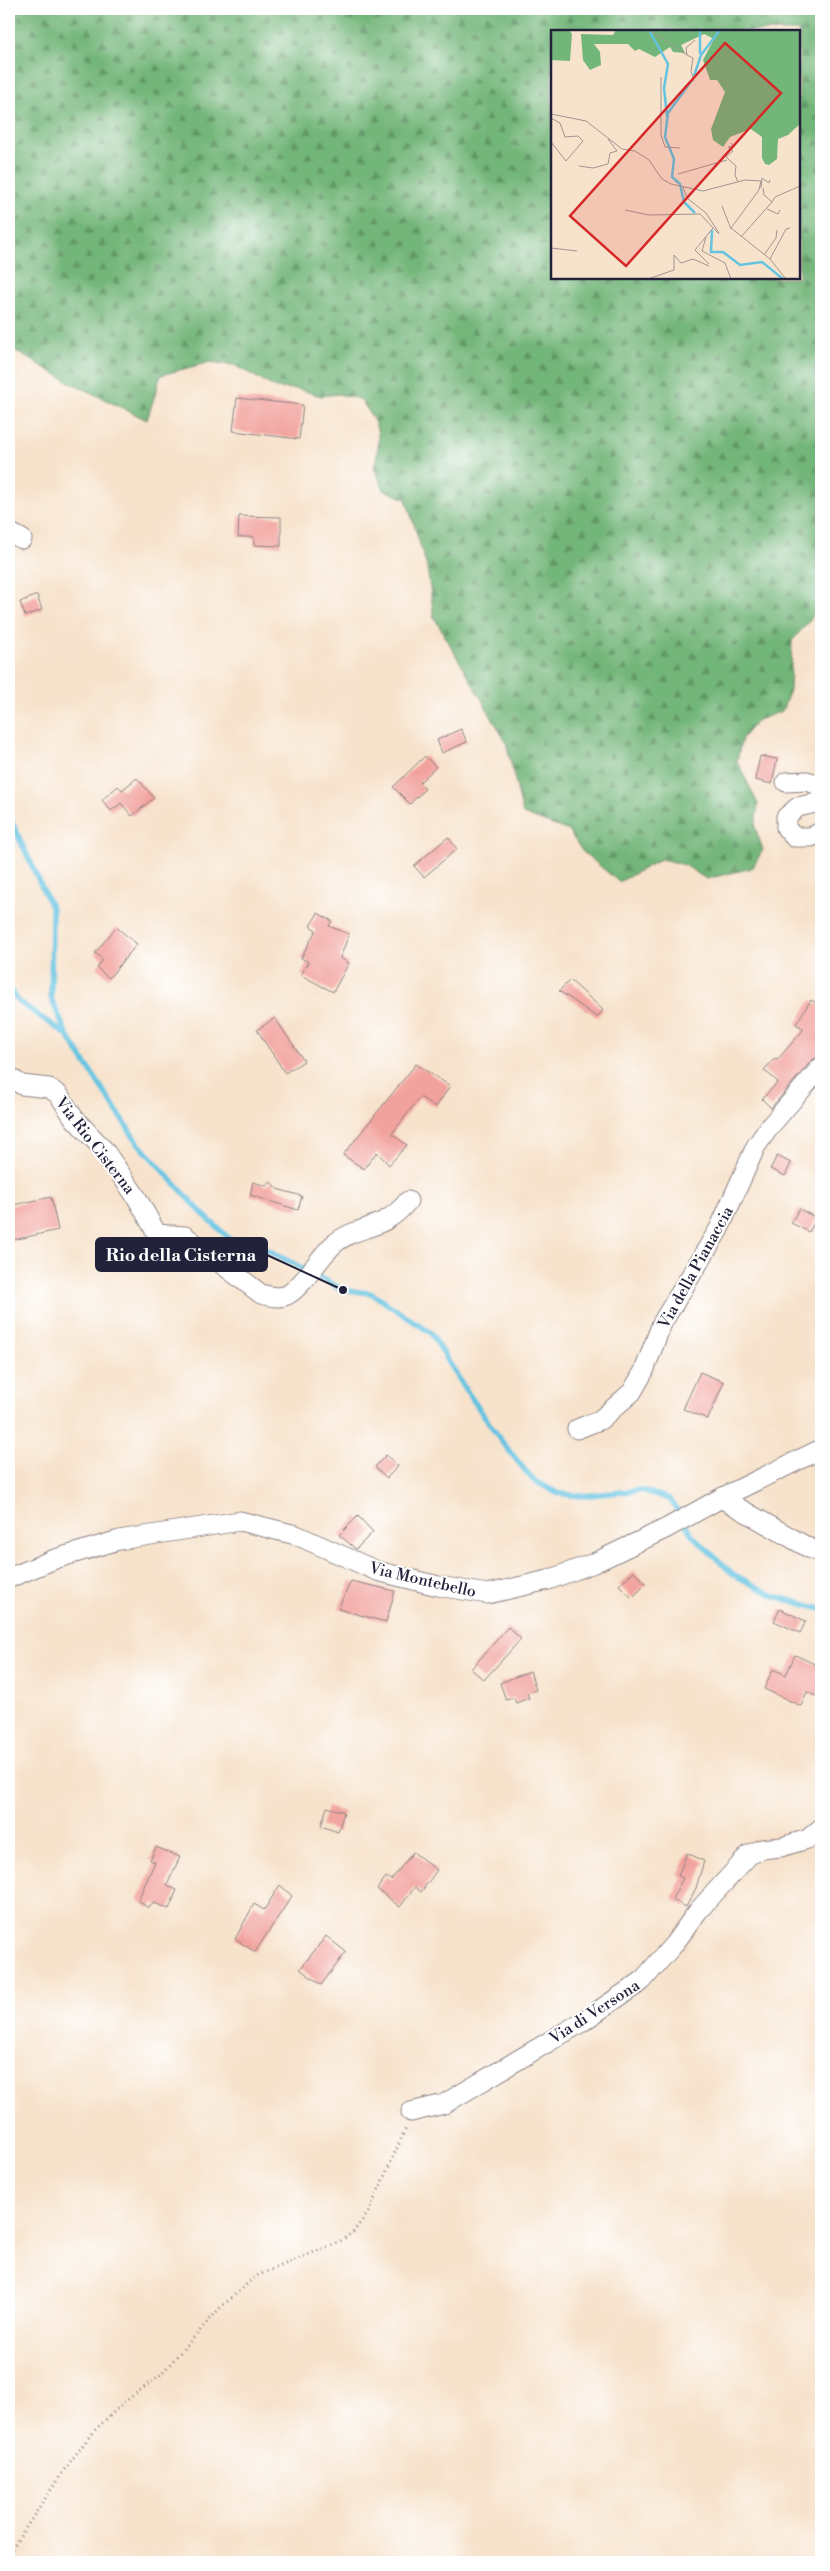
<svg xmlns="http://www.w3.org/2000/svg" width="830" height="2571" viewBox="0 0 830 2571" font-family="'Libre Bodoni',serif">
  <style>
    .forest { fill: url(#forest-firs); stroke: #4a6c5a; fill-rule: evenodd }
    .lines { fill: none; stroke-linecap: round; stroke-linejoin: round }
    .stream { stroke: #63c3e1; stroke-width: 5.5 }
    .building { fill: #f2a29d }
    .minor-casing { stroke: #8c8283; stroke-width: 21 }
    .path { stroke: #8c8283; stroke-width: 3; stroke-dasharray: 1 4; stroke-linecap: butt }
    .minor { stroke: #fff; stroke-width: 19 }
    .labels { text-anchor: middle; stroke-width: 4; stroke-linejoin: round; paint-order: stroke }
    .street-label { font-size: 16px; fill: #22223b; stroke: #fff }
    .inset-river { fill: none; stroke: #63c3e1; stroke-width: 2.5 }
    .inset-road { fill: none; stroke: #a29591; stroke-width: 1 }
    .view { fill: #d62828; fill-opacity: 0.15; stroke: #d62828; stroke-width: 2.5 }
    .inset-edge { fill: none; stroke: #22223b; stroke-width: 2.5 }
    .leader { fill: none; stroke: #22223b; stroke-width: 2 }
    .callout-dot { fill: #22223b; stroke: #fff; stroke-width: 2 }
    .callout { fill: #22223b; stroke: #22223b; stroke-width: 2 }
    .callout-label { font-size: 18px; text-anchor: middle; font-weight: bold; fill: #fff }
  </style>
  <defs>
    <pattern id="forest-firs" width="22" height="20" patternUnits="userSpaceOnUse" patternTransform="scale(1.25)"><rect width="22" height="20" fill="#73b679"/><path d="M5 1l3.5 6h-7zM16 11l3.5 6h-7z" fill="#5e9464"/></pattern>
  </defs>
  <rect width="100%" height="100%" fill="#fff"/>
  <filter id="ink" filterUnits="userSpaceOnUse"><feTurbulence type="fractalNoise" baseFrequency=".02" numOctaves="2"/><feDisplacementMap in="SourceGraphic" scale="10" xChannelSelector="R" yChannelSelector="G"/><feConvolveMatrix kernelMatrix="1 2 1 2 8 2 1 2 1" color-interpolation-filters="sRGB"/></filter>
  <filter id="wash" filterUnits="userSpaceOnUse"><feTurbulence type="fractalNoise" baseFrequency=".0096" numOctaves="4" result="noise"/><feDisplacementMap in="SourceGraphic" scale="20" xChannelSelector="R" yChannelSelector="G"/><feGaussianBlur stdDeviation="1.12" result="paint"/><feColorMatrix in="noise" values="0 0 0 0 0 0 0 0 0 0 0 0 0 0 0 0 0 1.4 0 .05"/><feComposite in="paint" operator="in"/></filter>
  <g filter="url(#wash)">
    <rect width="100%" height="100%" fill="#f7e2cb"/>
    <path class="forest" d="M9,9H821V607L792,641L790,690L782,711L758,720L742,738L737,761L758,804L755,827L763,850L752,868L706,879L685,865L661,859L619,882L582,851L569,831L523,814L506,742L434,617L427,567L406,499L384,490L374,467C382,436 380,426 360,399L338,394L321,396L298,389L276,388L234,365L210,362L161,375L147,420L71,383L9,347ZM552,31H799V278H552Z"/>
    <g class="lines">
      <path class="stream" d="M9,816L52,909L51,998L67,1035L137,1142L201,1212L235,1244L266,1249L343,1290L371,1293L431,1333L464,1387L502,1442L533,1480L557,1493L581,1496L641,1490L670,1499L692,1535L733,1574L774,1596L821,1609
        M9,988L19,1002L67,1035"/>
    </g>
    <g id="blocks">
      <path class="building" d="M237,398L303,405L299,439L233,431Z
        M239,516L281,517V546L254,545V537H238Z
        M37,595L42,610L25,616L20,602Z
        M461,729L467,742L442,753L437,740Z
        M425,756L436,767L419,783L425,789L410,804L393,787Z
        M760,756L777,759L772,784L755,780Z
        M137,778L154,798L132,816L121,803L111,811L102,800L118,786L122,790Z
        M448,837L457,849L424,877L414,866Z
        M318,913L332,921L329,926L349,934L340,958L349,963L333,992L301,975L308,962L301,958L316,930L310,926Z
        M116,927L137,944L109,978L97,968L103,959L95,953Z
        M570,980L603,1010L597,1017L559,991Z
        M811,1000L821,1006V1056L812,1060L771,1108L762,1099L778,1082L764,1070L775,1058L777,1060L804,1029L796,1024Z
        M275,1018L304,1061L285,1073L257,1030Z
        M416,1064L450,1086L436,1107L420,1097L392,1134L407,1145L389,1165L377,1152L364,1169L343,1155Z
        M777,1156L791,1163L785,1176L770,1169Z
        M253,1182L266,1186L271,1182L277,1189L302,1196L298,1210L250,1195Z
        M51,1197L58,1230L9,1241V1206Z
        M799,1209L817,1218L809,1232L791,1223Z
        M700,1372L724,1382L708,1419L683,1409Z
        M386,1455L398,1466L387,1478L375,1467Z
        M358,1516L373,1532L356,1549L339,1535Z
        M634,1571L646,1584L632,1598L619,1585Z
        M351,1581L395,1591L386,1622L338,1609Z
        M780,1609L806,1621L800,1633L774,1621Z
        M508,1627L521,1639L484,1680L471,1669Z
        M795,1655L821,1667V1685L816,1696L807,1692L801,1706L764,1689L773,1669L786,1675Z
        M530,1671L536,1690L527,1693L529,1698L516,1703L514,1698L506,1700L500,1683Z
        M327,1807L344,1812L338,1832L321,1826Z
        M156,1847L180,1857L167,1885L177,1890L169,1909L154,1903L148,1908L138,1900L155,1862L150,1860Z
        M413,1852L437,1870L421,1892L415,1887L400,1907L377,1889L386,1877L391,1880Z
        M687,1853L704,1861L696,1888L686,1907L672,1899L683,1878L678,1876Z
        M280,1885L292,1896L255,1952L235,1939L254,1904L264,1910Z
        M326,1936L346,1952L321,1985L300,1969Z"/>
    </g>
  </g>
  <g filter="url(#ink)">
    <use href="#blocks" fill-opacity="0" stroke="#8c8283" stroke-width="1"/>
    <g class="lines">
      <defs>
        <path id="minor" d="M9,532L22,539
          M786,782L807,781L821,786
          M821,797L816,803L798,807L786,817V828L794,837H811L821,832
          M9,1077L22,1085L49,1088L59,1095L74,1118L104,1150L137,1198L157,1234L185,1236L261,1294C269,1296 279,1299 287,1295C304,1286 318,1258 334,1244C358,1224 383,1232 408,1201
          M577,1429L600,1420L632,1392L644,1371L662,1323L719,1229L756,1146L771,1125L821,1067
          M721,1498L809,1548L821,1553
          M9,1578L55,1559L119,1540L240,1521L296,1535L377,1571L438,1586L488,1594L548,1580L594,1563L667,1528L721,1498L821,1449
          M411,2112L444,2104L582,2022L642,1981L674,1944L698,1911L749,1855L762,1849L781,1847L808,1839L821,1828"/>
      </defs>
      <use href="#minor" class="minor-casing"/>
      <path class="path" d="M9,2553L64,2470L92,2433L122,2404L160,2375L221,2307L256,2276L339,2242L353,2232L368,2213L406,2128"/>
      <use href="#minor" class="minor"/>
    </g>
  </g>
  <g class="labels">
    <g class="street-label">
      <text transform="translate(96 1145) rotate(52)" y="6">Via Rio Cisterna</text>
      <text transform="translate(695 1267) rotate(-61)" y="6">Via della Pianaccia</text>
      <text transform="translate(423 1579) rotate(13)" y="6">Via Montebello</text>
      <text transform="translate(594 2011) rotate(-33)" y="6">Via di Versona</text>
    </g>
  </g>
  <g transform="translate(551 30)">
    <rect width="249" height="249" fill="#f7e2cb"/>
    <path d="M0,0H18L21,4L19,31L0,30ZM65,0H249V94L237,105L227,109L226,129L218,135L214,134L211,128V107L200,99L179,107L172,117L162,110L160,99L174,62L166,50H159L152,30L163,9L153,4L130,15L134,23L122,22L119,17L104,27L88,19L84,21L77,14H43L49,22L50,35L39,40L32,30L30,4L62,5Z" fill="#73b679"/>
    <path class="inset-river" d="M149,0V24M99,2L117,34L113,58L116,86M143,46L150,25L169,0M141,50L117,83L114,107L123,129L121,147L129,154L133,172L144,183M161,200L160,222H172L189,235L211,232L232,249"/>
    <path class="inset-road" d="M98,0L136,25M110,47V105L114,117L129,118M143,51L140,41L142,28L136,25L135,18L144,10M0,84L35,91L71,119L84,121L98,130L111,149L120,154L152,161L194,150L210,151L208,160L180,198L219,229L235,249M0,88L9,93L14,107L27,106L32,111L15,131L0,112M180,113L182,116L177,117L182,121L175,127L185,136L184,145L187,152M28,136L42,138L57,134L59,123L66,121L57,109M127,144L176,130M132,157L136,168L155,183L168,203M210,158L211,148L218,153L219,150M221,172L224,167L249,156M171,176L180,199M216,179L227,184L229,180M74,180L98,185L149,184L168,204M155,207L151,221L174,233L180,249M190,207L221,172L213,165L212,158M0,218L26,221M213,225L225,208L226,200M219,229L235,199L239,198M158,234L144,220L162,198M97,249L123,240V225L130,233L142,229L158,236"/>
    <path class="view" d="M174,13L230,63L75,236L19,186Z"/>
    <rect width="249" height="249" class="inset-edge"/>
  </g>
  <path class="leader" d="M343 1290L267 1255"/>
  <circle class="callout-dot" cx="343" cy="1290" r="5"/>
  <rect class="callout" x="96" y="1238" width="171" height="33" rx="5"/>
  <g class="callout-label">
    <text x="181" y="1261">Rio della Cisterna</text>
  </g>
  <rect width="830" height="2571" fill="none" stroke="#fff" stroke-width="30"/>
</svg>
